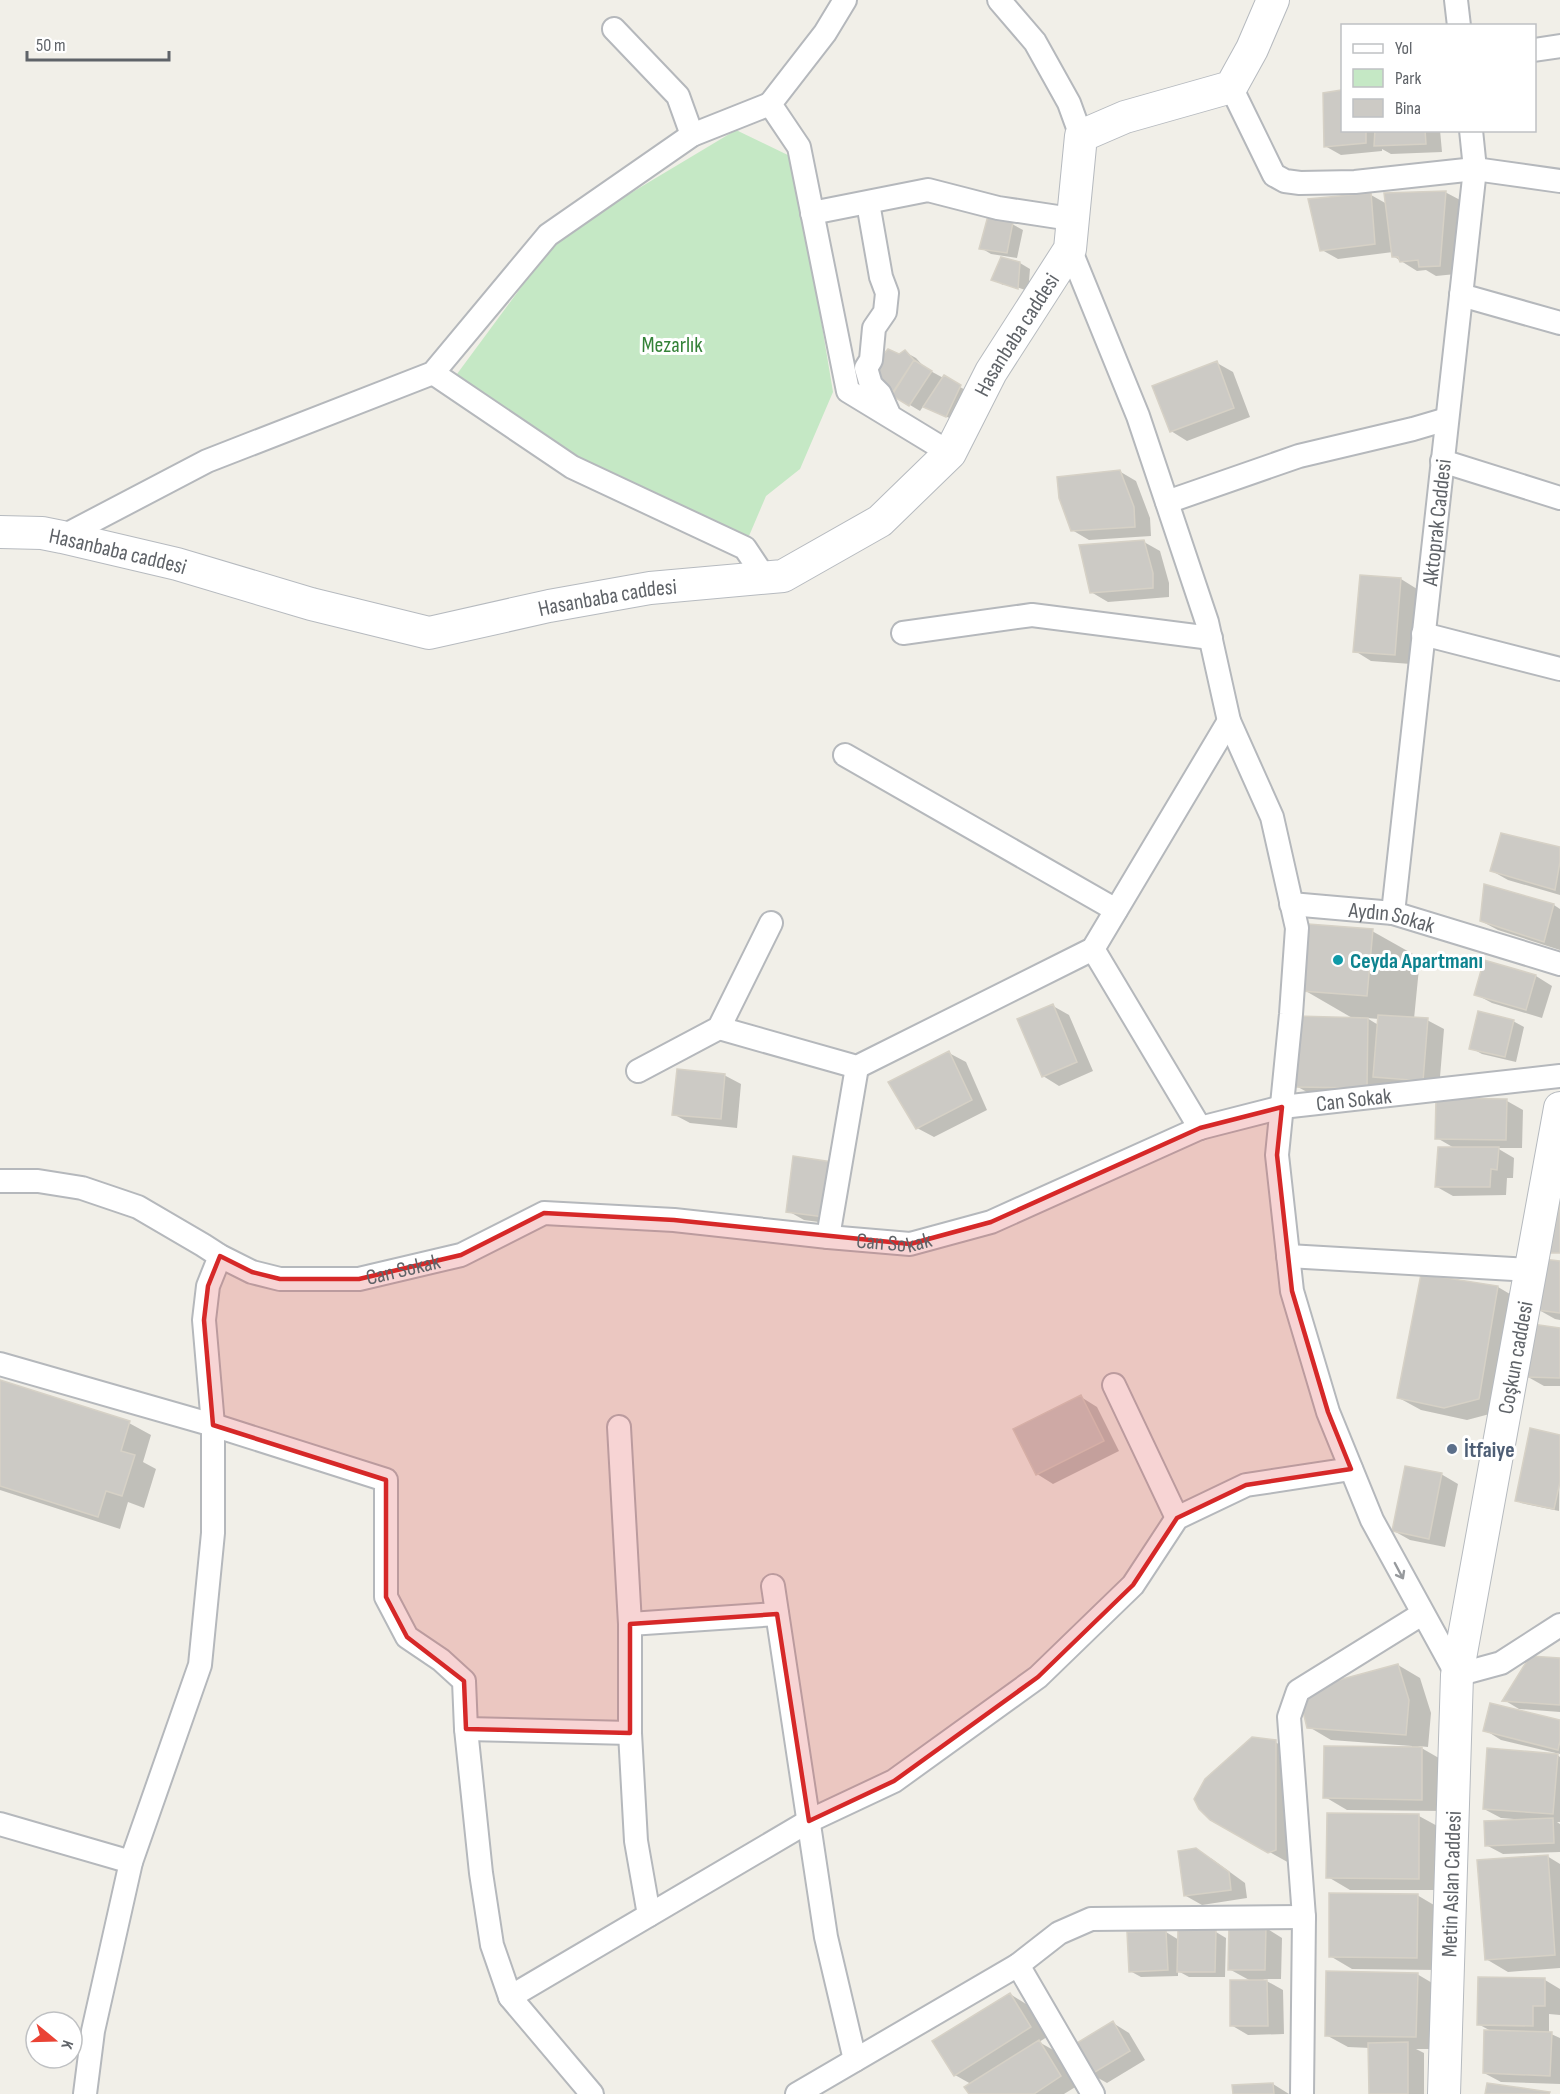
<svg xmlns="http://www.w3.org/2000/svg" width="1560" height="2094" viewBox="0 0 1560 2094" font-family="'Sofia Sans Condensed',sans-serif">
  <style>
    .green { fill: #c5e8c5 }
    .shadow { fill: #0003; fill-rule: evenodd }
    .building { fill: #cccac5; stroke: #d6d1c6; stroke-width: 1.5 }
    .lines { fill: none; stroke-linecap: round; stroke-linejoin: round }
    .street-casing { stroke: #b5b8bc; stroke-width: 26 }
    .secondary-casing { stroke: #b6babf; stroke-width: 34 }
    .street { stroke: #fff; stroke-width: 22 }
    .secondary { stroke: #fff; stroke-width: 32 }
    .oneway { stroke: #979a9d }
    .marked { fill: #d62828; fill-opacity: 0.2; stroke: #d62828; stroke-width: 4.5; stroke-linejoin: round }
    .culture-dot { fill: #0f9aa8; stroke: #fff; stroke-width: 2 }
    .service-dot { fill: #5c6f8a; stroke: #fff; stroke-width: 2 }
    .labels { text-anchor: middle; stroke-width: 6; stroke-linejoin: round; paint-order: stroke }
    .street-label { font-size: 22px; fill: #5f6368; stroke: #fff }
    .park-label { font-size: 22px; fill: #348238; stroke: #fff }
    .culture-label { font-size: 22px; font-weight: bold; fill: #0d838f; stroke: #fff; text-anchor: start }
    .service-label { font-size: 22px; font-weight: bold; fill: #4e5e75; stroke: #fff; text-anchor: start }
  </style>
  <rect width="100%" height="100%" fill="#f1efe8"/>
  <path class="green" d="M736,130L794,158L833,392L800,469L766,496L749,536L572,467L457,374L559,236Z"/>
  <path class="shadow" d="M1342,92V130H1440L1442,152L1391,154L1382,149V151L1341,155L1325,146V94Z
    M1445,192L1462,201L1456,274L1436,276L1426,270L1417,271L1393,256V252L1338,259L1322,250L1371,195L1387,204Z
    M1012,224L1023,230L1017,258L991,254L981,248Z
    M1020,263L1030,269L1028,293L1025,290L1003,282V285L993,279Z
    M905,352L916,358L925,368L971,393L957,422L924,405L920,411L910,405L899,356Z
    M1217,363L1233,372L1250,417L1187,441L1171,431Z
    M1119,471L1136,481L1150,518L1151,536L1089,540L1072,530Z
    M1144,542L1160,551L1169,583V597L1108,602L1091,592Z
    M1401,579L1417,589L1411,664L1371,661L1355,651Z
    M1560,849V895L1508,880L1492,871Z
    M1554,905L1560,909V950L1498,930L1481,921Z
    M1372,931L1420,958L1414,1019L1427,1020L1444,1029L1439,1089L1318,1098L1296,1086L1354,1019L1304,990ZM1367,1018L1379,1019V1025L1375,1023Z
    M1536,976L1552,986L1542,1018L1492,1003L1475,994Z
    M1053,1006L1069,1015L1093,1071L1059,1086L1043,1076Z
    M1513,1021L1524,1027L1516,1062L1482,1054L1471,1048Z
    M949,1053L966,1062L987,1110L934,1137L917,1128Z
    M724,1075L741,1084L737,1128L690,1123L673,1114Z
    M1507,1101L1523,1110L1522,1148H1497L1514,1158L1513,1178H1507L1506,1195L1453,1196L1437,1187L1456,1149L1437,1138Z
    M794,1157L841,1225L804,1220L788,1211Z
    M1560,1262V1320L1555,1319L1539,1310Z
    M1498,1287L1520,1300L1501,1411L1467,1420L1421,1410L1399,1398Z
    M1560,1329V1386H1544L1528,1377Z
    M0,1381L129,1423L151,1435L143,1462L156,1469L144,1508L128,1502L120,1529L0,1490Z
    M1081,1397L1097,1407L1119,1451L1053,1484L1037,1474Z
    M1560,1436L1559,1511L1521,1503L1517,1500Z
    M1441,1474L1458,1484L1445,1547L1410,1540L1394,1531Z
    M1560,1660V1712L1519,1709L1504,1700Z
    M1398,1665L1420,1678L1431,1713L1428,1747L1418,1746L1444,1761L1443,1811L1347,1810L1325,1797L1412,1749V1746L1331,1740L1309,1727Z
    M1560,1722V1754L1501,1740L1485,1730Z
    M1275,1742L1297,1754L1291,1864L1211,1819Z
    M1556,1754L1560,1757V1822H1557L1560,1824V1852L1503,1854L1486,1845L1514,1821V1819L1501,1818L1484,1809Z
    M1419,1816L1441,1828L1440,1890H1350L1328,1877Z
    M1196,1850L1212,1859L1245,1883L1247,1898L1202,1905L1186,1896Z
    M1547,1856L1560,1864V1968L1508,1972L1486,1959Z
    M1417,1895L1439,1908L1438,1970L1352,1969L1330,1956Z
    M1266,1928L1282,1938L1281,1979H1263L1283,1990L1284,2034L1248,2035L1231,2025L1251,1981L1229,1969Z
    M1166,1932L1179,1940L1216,1932L1226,1938L1225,1977H1189L1178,1971V1976L1141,1977L1130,1971Z
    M1417,1974L1439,1987L1438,2049H1416L1424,2053V2094H1370V2048L1348,2047L1326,2035Z
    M1480,1978L1545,1980L1560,1989V2015L1549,2014V2033L1560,2038V2084L1501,2082L1484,2073L1491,2031L1478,2024Z
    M1010,1994L1026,2004L1047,2037L1039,2042L1055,2051L1077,2086L1064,2094H971V2084L955,2075Z
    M1113,2023L1129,2033L1145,2060L1107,2083L1091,2074Z
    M1273,2084L1289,2094H1234Z"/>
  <path class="building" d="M1342,90V130H1366V143L1324,147L1323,93Z
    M1375,130H1425L1426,144L1374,146Z
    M1446,191L1440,266L1419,267L1418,260L1400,262L1398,257H1392L1384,193Z
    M1371,193L1375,244L1320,251L1308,199Z
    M989,212L1013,222L1007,253L979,249Z
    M1001,257L1020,262L1018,289L991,280Z
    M888,349L899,354L905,350L914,360L894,392L868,372Z
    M914,360L932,371L909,406L891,395Z
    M1217,361L1234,408L1170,432L1152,386Z
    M944,375L961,385L946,417L923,407Z
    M1120,470L1134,507L1135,527L1071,531L1059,498L1057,477Z
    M1144,540L1153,573V588L1090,593L1079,545Z
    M1360,575L1401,578L1395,655L1353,652Z
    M1501,833L1560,847V862L1555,890L1490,871Z
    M1484,884L1554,904L1544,942L1480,921Z
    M1308,924L1373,929L1367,996L1302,991Z
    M1484,960L1536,975L1526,1010L1474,995Z
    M1053,1004L1077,1062L1042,1077L1017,1019Z
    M1478,1011L1514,1020L1505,1057L1469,1049Z
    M1378,1015L1428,1018L1423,1081L1373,1077Z
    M1296,1016L1368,1018L1367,1088L1294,1087Z
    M949,1051L972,1100L916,1129L888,1082Z
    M677,1069L725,1074L721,1119L672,1115Z
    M1436,1098L1507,1099L1506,1140L1435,1139Z
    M1438,1147H1499L1497,1170L1491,1169L1490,1187H1435Z
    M793,1156L832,1162L824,1217L786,1212Z
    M1560,1201V1253H1550Z
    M1543,1259L1560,1261V1313L1538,1310Z
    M1421,1274L1498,1286L1479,1399L1444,1408L1397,1398Z
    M1532,1324L1560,1328V1378L1526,1377Z
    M0,1380L130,1421L121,1451L135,1455L122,1496L106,1491L98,1517L0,1486Z
    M1081,1395L1104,1441L1036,1475L1013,1429Z
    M1530,1428L1560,1435V1482L1554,1509L1515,1501Z
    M1405,1466L1442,1473L1429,1539L1392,1531Z
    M1530,1656L1560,1658V1705L1502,1701Z
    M1398,1664L1409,1700L1406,1735L1307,1728L1298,1691Z
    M1490,1703L1560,1720V1741L1558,1750L1483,1731Z
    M1252,1737L1276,1740V1850L1268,1853L1210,1820L1199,1809L1194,1799L1205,1779Z
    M1324,1746L1422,1747V1800L1323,1798Z
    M1487,1748L1558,1754L1553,1814L1483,1809Z
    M1327,1813L1419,1814V1879L1326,1878Z
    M1553,1818L1554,1843L1485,1846L1484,1821Z
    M1196,1848L1229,1872L1231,1890L1184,1896L1178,1851Z
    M1548,1855L1555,1955L1485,1960L1477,1860Z
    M1329,1893L1418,1894L1417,1958L1329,1957Z
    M1229,1926L1266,1927L1265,1970H1228Z
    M1178,1930H1216L1215,1972H1177Z
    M1166,1931L1168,1970L1129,1972L1127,1932Z
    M1326,1971L1418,1973L1416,2037L1325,2036Z
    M1478,1977L1545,1978V2006H1533V2026L1477,2025Z
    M1230,1980H1267L1268,2026H1230Z
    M1010,1993L1031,2027L954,2076L932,2041Z
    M1113,2021L1130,2051L1090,2075L1072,2046Z
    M1484,2030L1552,2032L1550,2076L1483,2073Z
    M1039,2040L1061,2076L1034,2094H969L964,2087Z
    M1408,2042V2094H1369L1368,2043Z
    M1273,2083L1274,2094H1233L1232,2085Z
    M1487,2083L1550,2092L1549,2094H1485Z"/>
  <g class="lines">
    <defs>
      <g id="street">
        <path d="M845,0L825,33L770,104L799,147L848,391L950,453"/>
        <path d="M999,0L1035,42L1069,103L1081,136"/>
        <path d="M1456,0L1459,26"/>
        <path d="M614,29L678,96L692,135"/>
        <path d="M1534,50L1560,46"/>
        <path d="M1231,87L1274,175L1285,181L1300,183L1355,182L1475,169L1560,181"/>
        <path d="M868,203L881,277L887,293L885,312L874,328L871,360L866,368L871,385L880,394L888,412"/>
        <path d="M812,213L928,190L998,208L1071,219"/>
        <path d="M1070,249L1138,416L1207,622L1229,721L1272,817L1297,928L1291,1014L1277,1155L1292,1291L1328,1412L1372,1520L1457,1675L1501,1663L1560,1625"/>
        <path d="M1461,295L1560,323"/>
        <path d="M433,373L572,467L745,548L765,578"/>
        <path d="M1442,461L1560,498"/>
        <path d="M1167,502L1299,456L1413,429L1447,419"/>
        <path d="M62,537L207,461L433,373L548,235L692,135L770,104"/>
        <path d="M903,633L1032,615L1211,638"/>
        <path d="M1423,634L1560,669"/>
        <path d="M845,755L1116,910"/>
        <path id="s1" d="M1291,904L1393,913L1560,964"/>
        <path id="s2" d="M1393,913L1475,169L1471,130"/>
        <path d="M1093,949L1200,1128"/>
        <path d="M719,1028L857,1067L1093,949L1229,721"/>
        <path d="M638,1071L719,1028L771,923"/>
        <path id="s3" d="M0,1181H38L82,1188L138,1207L203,1245L220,1256L252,1272L280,1279H359L461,1255L544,1213L674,1220L828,1237L910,1244L991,1222L1200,1128L1282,1107L1560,1076"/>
        <path d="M828,1237L857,1067"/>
        <path d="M1288,1256L1530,1270"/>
        <path d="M0,1364L213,1425L386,1480V1597L407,1637L441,1660L464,1681L466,1729L481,1873L492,1945L510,1997L592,2094"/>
        <path d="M1114,1385L1177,1518"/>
        <path d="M619,1427L630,1624V1733L636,1841L649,1915"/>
        <path d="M773,1586L826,1937L855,2060"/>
        <path d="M630,1624L777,1614"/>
        <path d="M466,1729L630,1733"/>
        <path d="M0,1824L131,1862"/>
        <path d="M1018,1965L1093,2094"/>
        <path d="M510,1997L809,1821L894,1781L1038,1677L1133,1585L1177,1518L1246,1485L1351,1469"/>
        <path d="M85,2094L93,2031L131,1862L200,1665L213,1533V1425L204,1320L208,1286L220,1256"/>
        <path d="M797,2094L1018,1965L1059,1933L1091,1919L1304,1917"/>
        <path d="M1302,2094L1304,1917L1289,1717L1298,1691L1422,1614"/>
      </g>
      <g id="secondary">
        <path id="s4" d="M0,532L42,533L62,537L177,564L311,604L429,633L549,606L650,588L783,576L880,521L950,453L991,372L1070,249L1081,136L1125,117L1231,87L1252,49L1273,0"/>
        <path id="s5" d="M1444,2094L1457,1675L1560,1108"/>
      </g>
    </defs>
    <use href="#street" class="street-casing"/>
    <use href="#secondary" class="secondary-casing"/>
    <use href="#street" class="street"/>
    <use href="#secondary" class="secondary"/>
  </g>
  <defs><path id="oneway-shaft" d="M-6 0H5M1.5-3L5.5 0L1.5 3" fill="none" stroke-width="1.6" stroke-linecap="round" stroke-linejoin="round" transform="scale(1.5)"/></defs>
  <use class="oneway" href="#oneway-shaft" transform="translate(1399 1571) rotate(62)"/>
  <path class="marked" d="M1282,1107L1277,1155L1292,1291L1328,1412L1351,1469L1246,1485L1177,1518L1133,1585L1038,1677L894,1781L809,1821L777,1614L630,1624V1733L466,1729L464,1681L407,1637L386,1597V1480L213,1425L204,1320L208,1286L220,1256L252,1272L280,1279H359L461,1255L544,1213L674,1220L910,1244L991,1222L1200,1128Z"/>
  <circle class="culture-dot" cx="1338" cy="960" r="6"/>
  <circle class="service-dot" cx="1452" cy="1449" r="6"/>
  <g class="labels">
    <g class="street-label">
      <text dy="8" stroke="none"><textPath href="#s4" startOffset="1146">Hasanbaba caddesi</textPath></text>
      <text dy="8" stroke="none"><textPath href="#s2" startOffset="393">Aktoprak Caddesi</textPath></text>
      <text dy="8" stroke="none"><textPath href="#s4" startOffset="120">Hasanbaba caddesi</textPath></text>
      <text dy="8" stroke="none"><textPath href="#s4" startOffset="624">Hasanbaba caddesi</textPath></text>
      <text dy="8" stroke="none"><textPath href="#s1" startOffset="102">Aydın Sokak</textPath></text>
      <text dy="8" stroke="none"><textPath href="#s3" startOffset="1416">Can Sokak</textPath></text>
      <text dy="8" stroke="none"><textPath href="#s3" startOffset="930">Can Sokak</textPath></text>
      <text dy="8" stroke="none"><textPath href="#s3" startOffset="426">Can Sokak</textPath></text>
      <text dy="8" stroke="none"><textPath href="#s5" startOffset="742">Coşkun caddesi</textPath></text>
      <text dy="8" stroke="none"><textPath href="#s5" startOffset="210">Metin Aslan Caddesi</textPath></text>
    </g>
    <g class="park-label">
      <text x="672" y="352">Mezarlık</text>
    </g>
    <g class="culture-label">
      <text x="1350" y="968">Ceyda Apartmanı</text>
    </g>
    <g class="service-label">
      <text x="1464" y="1457">İtfaiye</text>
    </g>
  </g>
  <rect x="1341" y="24" width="195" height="108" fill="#ffffff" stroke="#bfc1c3" stroke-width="1.5"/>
  <rect x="1353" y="44" width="30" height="9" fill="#ffffff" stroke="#bfc1c3" stroke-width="1.5"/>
  <text x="1395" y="54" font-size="18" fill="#5f6368">Yol</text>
  <rect x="1353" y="69" width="30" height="18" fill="#c5e8c5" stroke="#bfc1c3" stroke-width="1.5"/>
  <text x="1395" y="84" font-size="18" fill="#5f6368">Park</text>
  <rect x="1353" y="99" width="30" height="18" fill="#cccac5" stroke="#bfc1c3" stroke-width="1.5"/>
  <text x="1395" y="114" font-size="18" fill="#5f6368">Bina</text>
  <g transform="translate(54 2040) rotate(109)"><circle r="28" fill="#ffffff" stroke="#bfc1c3" stroke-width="1.5"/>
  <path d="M0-4.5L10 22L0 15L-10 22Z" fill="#ea4335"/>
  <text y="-9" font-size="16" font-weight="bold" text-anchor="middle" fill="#5f6368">K</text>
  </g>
  <path d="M27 51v9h142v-9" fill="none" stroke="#5f6368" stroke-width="3"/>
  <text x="36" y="51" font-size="18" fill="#5f6368" stroke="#ffffff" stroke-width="4.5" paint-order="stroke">50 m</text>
</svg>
